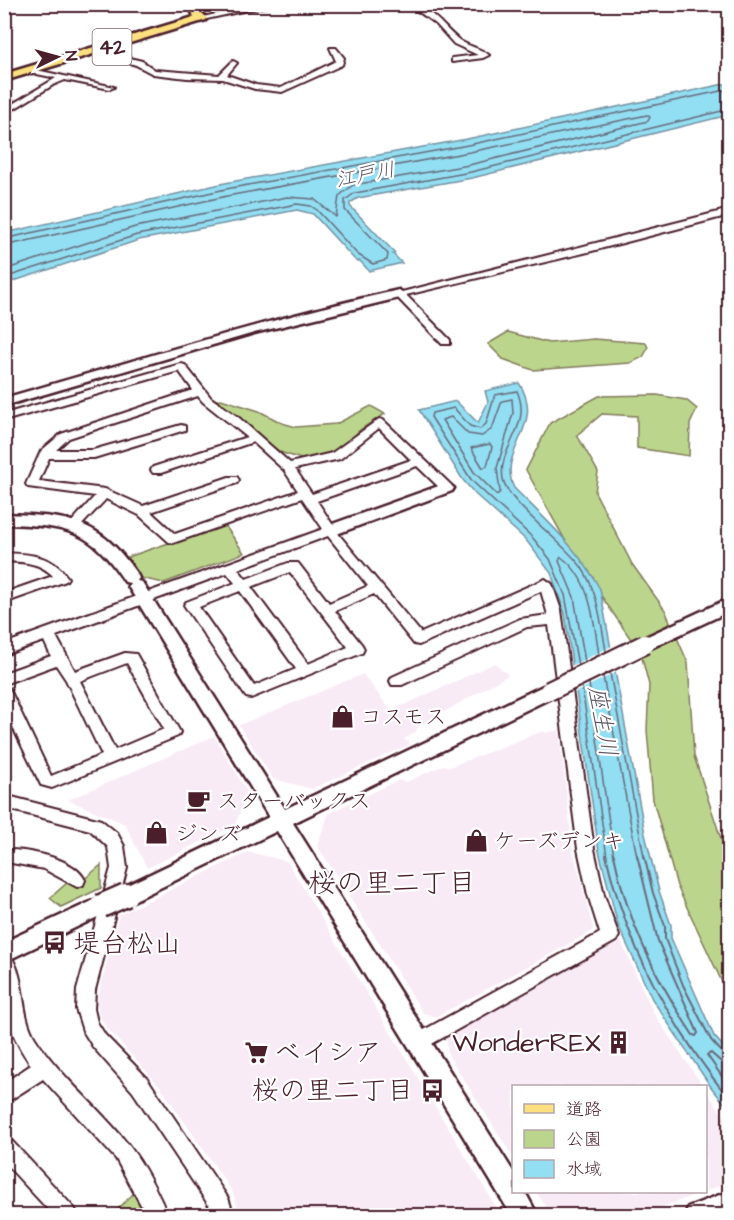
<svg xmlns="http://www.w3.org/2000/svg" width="734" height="1220" viewBox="0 0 734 1220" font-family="'Architects Daughter','Klee One',sans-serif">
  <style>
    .built { fill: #f9ebf6 }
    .green { fill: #bbd58c; stroke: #827a5c; stroke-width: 1.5 }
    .water { fill: #92def2; stroke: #7592a2; stroke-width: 1.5 }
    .pier { fill: #fff }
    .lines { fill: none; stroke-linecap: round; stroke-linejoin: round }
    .shore-far1 { stroke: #676b7b; stroke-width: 1.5 }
    .shore { stroke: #676b7b; stroke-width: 2 }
    .minor-casing { stroke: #4a1f2b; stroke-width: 4 }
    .tertiary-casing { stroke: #4a1f2b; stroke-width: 5 }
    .primary-casing { stroke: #4a1f2b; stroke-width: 5 }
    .minor { fill: #fff; fill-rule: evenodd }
    .tertiary { fill: #fff; fill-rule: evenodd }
    .primary { fill: #fce080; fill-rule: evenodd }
    .tertiary-bridge-far1-casing { stroke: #4a1f2b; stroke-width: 22; stroke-linecap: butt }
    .tertiary-bridge-casing { stroke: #4a1f2b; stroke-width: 27; stroke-linecap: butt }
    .tertiary-bridge-far1 { stroke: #fff; stroke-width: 18 }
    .tertiary-bridge { stroke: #fff; stroke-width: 22 }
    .labels { text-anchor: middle; stroke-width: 4.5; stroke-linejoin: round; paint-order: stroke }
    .far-water-label { font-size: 20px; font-style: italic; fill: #605867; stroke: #fff }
    .shield { fill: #fff; stroke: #80626b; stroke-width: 1.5 }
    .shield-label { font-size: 21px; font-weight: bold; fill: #4a1f2b }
    .poi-label { font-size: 22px; fill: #4a1f2b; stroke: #fff; text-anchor: start }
    .water-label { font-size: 24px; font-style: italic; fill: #605867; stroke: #fff }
    .near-poi-label { font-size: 27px; fill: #4a1f2b; stroke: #fff; text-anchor: start }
    .near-neighbourhood-label { font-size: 28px; fill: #4a1f2b; stroke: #fff }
  </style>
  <rect width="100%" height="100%" fill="#fff"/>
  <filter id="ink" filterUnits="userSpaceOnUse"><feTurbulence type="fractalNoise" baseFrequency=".0167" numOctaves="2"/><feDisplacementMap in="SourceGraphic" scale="12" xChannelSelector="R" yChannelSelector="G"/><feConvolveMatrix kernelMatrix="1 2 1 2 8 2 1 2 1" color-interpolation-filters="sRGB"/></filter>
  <g filter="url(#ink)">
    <path class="built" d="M495,663L508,675L417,728L416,732L404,739L411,744L312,789L273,779L239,725L363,674L391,711Z
      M559,730L573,851L593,928L591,932L436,1017L423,1013L317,845L329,813L399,780L406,782L444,765L450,767L543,731L546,733Z
      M214,736L248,793L234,826L147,868L125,824L68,800Z
      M248,852L287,861L501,1215H240L232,1191L159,1085L106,1027L99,1015L97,1001L119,915Z
      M620,939L654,1014L703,1086H514L513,1157L448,1055L446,1037Z
      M706,1091L729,1123L730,1182L706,1191Z
      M536,1192H703L638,1216L562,1215L548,1210Z"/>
    <path class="green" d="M508,332L549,343L594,339L646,343L648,348L643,357L630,363L533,370L503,359L488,344Z
      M657,395L686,400L697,409L690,424L689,456L637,448V416L602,414L577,435L598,472L595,492L632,564L665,610L688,663L694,756L729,863V997L677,886L653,800L647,730L649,685L641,654L574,556L526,470L550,423L599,396Z
      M221,399L259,411L282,423L296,427L336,424L371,406L385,414L361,429L340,449L307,461L280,452L215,401Z
      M224,524L244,553L164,583L140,578L128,557Z
      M101,865V888L61,907L50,898L68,882L75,887Z
      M136,1191L147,1216H111Z"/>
    <path class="water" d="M729,83V115L472,178L358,198L350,203V206L395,253L393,254L402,263L369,271L360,261H356L313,214L297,210L139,240L5,284V233L225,183L467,139Z
      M519,383C547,426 496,450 514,488C546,520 578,548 600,589L645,834L659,891L671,925V938L714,1036L729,1053V1109L711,1087L652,999L618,925L599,851L565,614L551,573L526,540L476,495L463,480L419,410L456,401L478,423L488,402L485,391Z"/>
    <path class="pier" d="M614,645L619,671L574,693L569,667Z"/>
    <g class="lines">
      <path class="shore-far1" d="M4,239L226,189L468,145L730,89
        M4,246L227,196L470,152L647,115L650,117L648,121L469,165L353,185L339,196L336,217L314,199L287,197L135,227L4,270
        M4,278L137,235L297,204L311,206L317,210L357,254L373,264L387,260L388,254L345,210V200L355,193L471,172L730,109
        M512,399L513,413L497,468L500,492L497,495L474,472L442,420L451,417L468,434L482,436L492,429L502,401Z
        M490,444L492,447L487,466L483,468L471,448Z
        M585,662L574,597L559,561L561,557C591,578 594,622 599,655
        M578,665L565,595L550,559L532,537L472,481L431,417L432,413L454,408L470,426L480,429L486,424L495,395L517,391C533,427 497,447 503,479C508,504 565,543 582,568C598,592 601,623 606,651
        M610,673L644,857
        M603,676L637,857
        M589,683L614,857
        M582,687L607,857"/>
      <path class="shore" d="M606,855C627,948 671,1026 730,1100
        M614,855C627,921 656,979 693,1035L696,1036L698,1033L658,941L637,855
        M644,855L653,893L665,926V939L683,985L711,1040L721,1051L730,1056
        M730,1064L720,1061L711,1053L707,1055L730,1088"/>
      <defs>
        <path id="minor" d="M259,4H275L202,20L199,18Z
          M408,4C429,4 443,28 459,40C467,46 480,48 489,55L483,58L452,62V58L478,55L454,44L436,24Z
          M330,48H336L344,58L342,65L282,92L255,89L223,79L187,78L153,74L136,65L92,52L96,50L142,61L155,70L219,75L233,61L237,63L227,75L256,85L281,88L336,61Z
          M32,69L114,87L110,89L65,80L53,85L4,115V109L56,78L32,73Z
          M730,209V215L588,252L406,295L450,340V344H442L394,294Z
          M181,364L185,365L211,398L238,417L290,463L332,453L379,419L383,420L451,485L453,488L451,491H443L417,466L317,501L340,536L421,633L545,579L552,584L561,610L594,849L604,895L619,936L616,941L419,1051L413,1048L410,1042L413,1036L600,933L588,895L578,849L549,625L527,627L402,685H392L390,681L392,677L520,619L548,615L541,591L419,645L414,644L374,594L335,611L362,645L364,649L362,653L251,698L246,697L184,605L186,602L235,583L227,573L56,636L75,671L125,653L136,654L180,732L178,736L52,788L41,785L4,709V687L9,688L11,692L51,776L102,755L66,680L56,665L4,684V673L51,656L44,641L4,655V644L323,529L302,498L173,543L169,542L139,515L106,499L78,529L74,530L68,526L95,496L28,487L26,484L41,451L61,434L193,390L179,371L4,421V414ZM198,396L203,402L247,437L153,467L151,470L153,473H161L253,442L284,470L298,491L175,534L151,512L237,483L239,480L237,477H229L143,506L105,489L39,481L49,458H94L185,430V426L181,425L93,450H56L69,438ZM379,428L411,460L312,494L295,469L340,459ZM328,536L368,586L329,603L298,563H288L246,579L238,569ZM290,572L348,647L308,664L251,587ZM240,591L296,669L254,686L199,607ZM127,663L164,729L115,750L80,681Z
          M4,553C30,554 53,555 68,578L66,581L4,603V593L53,576C40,562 23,562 4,561Z
          M4,795L101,820L117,833L124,846L127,868L95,990L94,1009L97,1022L105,1035L147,1078L228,1198L234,1216H214L212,1210L133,1092L93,1047L83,1031L76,1009L77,990L111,868L108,847L90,830L4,808Z
          M12,850C33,851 75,859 85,880L83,885L77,887L44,869L6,862L4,856L6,852Z
          M4,953L10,955C27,979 19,1012 35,1038C59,1075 94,1103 122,1137C142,1160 156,1188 168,1216H147L116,1159L43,1079L4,1104V1083L31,1065C3,1027 4,998 4,953Z
          M4,1137L11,1140L75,1209L78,1216H54L4,1162Z"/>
        <path id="tertiary" d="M399,290L405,294L403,297L254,333L4,406V398C136,361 265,319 399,290Z
          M447,483L454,488L452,491L334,535L329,536L321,531L324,527Z
          M4,514C68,516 99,518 137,574L139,578L137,581L142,582L285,809L543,686L549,684L555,686L558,691L555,696L293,823L514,1173V1192H525L538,1216H512L277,831L133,901L126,904L119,901L116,895L119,889L269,817L128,586L130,583L125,582C90,528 66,526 4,524Z
          M730,598V611L651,648L645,650L639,648L637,644L639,640Z
          M101,897L108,900L111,906L108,912L4,962V942Z
          M730,1191V1216H685L688,1207Z"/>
        <path id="primary" d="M189,4H199L202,13L207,18L206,20L4,81V74L194,17Z"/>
      </defs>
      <use href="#minor" class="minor-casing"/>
      <use href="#tertiary" class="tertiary-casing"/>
      <use href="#primary" class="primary-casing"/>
      <use href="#minor" class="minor"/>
      <use href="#tertiary" class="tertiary"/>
      <use href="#primary" class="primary"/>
      <defs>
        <path id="tertiary-bridge-far1" d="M549,691L645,644"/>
        <path id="tertiary-bridge" d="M101,906L126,895"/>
      </defs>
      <use href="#tertiary-bridge-far1" class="tertiary-bridge-far1-casing"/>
      <use href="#tertiary-bridge" class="tertiary-bridge-casing"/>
      <use href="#tertiary-bridge-far1" class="tertiary-bridge-far1"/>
      <use href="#tertiary-bridge" class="tertiary-bridge"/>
    </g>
  </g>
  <defs>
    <symbol id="shop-bare" viewBox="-9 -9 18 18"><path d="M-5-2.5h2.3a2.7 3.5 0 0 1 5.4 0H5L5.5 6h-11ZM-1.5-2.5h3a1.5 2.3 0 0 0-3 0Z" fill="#4a1f2b" stroke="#fff" stroke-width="2.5" paint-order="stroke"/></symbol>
    <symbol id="cafe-bare" viewBox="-9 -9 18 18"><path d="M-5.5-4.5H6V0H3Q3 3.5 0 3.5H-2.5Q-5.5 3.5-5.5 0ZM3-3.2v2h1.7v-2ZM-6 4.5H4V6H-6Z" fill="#4a1f2b" stroke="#fff" stroke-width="2.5" paint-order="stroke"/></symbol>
    <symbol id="bus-bare" viewBox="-9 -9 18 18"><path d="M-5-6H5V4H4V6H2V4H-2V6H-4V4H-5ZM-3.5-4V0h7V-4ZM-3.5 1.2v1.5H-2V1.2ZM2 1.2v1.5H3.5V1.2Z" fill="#4a1f2b" stroke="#fff" stroke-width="2.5" paint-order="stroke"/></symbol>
    <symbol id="building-bare" viewBox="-9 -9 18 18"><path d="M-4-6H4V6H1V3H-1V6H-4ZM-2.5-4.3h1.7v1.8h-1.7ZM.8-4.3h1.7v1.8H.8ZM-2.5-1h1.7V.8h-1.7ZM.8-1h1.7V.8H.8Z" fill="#4a1f2b" stroke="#fff" stroke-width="2.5" paint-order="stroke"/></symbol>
    <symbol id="supermarket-bare" viewBox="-9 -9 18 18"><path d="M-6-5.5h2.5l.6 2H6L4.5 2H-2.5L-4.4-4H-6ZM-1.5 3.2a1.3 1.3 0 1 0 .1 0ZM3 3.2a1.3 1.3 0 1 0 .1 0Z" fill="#4a1f2b" stroke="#fff" stroke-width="2.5" paint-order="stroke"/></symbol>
  </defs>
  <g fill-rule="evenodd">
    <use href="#shop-bare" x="326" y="700" width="33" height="33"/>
    <use href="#cafe-bare" x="182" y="784" width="33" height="33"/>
    <use href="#shop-bare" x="140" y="816" width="33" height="33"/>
    <use href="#shop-bare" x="460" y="824" width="33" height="33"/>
    <use href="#bus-bare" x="38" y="926" width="33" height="33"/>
    <use href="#building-bare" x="602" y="1026" width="33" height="33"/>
    <use href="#supermarket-bare" x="240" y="1036" width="33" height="33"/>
    <use href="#bus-bare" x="416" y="1074" width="33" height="33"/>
  </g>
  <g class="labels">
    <g class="far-water-label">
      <text transform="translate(365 174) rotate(-11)" y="7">江戸川</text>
    </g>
    <rect class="shield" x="92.5" y="29" width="39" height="36" rx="4.5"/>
    <g class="shield-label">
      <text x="112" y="54">42</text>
    </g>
    <g class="poi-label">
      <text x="360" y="724">コスモス</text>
      <text x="217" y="808">スターバックス</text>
      <text x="175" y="841">ジンズ</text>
      <text x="494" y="848">ケーズデンキ</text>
    </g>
    <g class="water-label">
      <text transform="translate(603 721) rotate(80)" y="8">座生川</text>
    </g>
    <g class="near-poi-label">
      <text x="73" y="952">堤台松山</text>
      <text x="601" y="1051" text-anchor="end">WonderREX</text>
      <text x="274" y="1061">ベイシア</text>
      <text x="414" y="1099" text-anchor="end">桜の里二丁目</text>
    </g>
    <g class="near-neighbourhood-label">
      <text x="392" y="892">桜の里二丁目</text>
    </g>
  </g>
  <rect width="734" height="1220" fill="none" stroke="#fff" stroke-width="24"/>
  <rect x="12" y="12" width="710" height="1196" fill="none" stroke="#4a1f2b" stroke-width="2" filter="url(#ink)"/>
  <rect x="512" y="1085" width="195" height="108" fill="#ffffff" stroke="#b7a5aa" stroke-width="1.5"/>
  <rect x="524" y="1104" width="30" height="9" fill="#fce080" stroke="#b7a5aa" stroke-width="1.5"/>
  <text x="566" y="1115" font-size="18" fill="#4a1f2b">道路</text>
  <rect x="524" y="1130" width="30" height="18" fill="#bbd58c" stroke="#b7a5aa" stroke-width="1.5"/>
  <text x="566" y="1145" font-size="18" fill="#4a1f2b">公園</text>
  <rect x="524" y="1160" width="30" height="18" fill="#92def2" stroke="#b7a5aa" stroke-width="1.5"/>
  <text x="566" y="1175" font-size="18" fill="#4a1f2b">水域</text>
  <g transform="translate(57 57) rotate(85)" stroke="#ffffff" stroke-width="4.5" paint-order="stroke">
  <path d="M0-4.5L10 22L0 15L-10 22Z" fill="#4a1f2b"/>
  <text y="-9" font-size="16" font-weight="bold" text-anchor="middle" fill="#4a1f2b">N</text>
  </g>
</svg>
